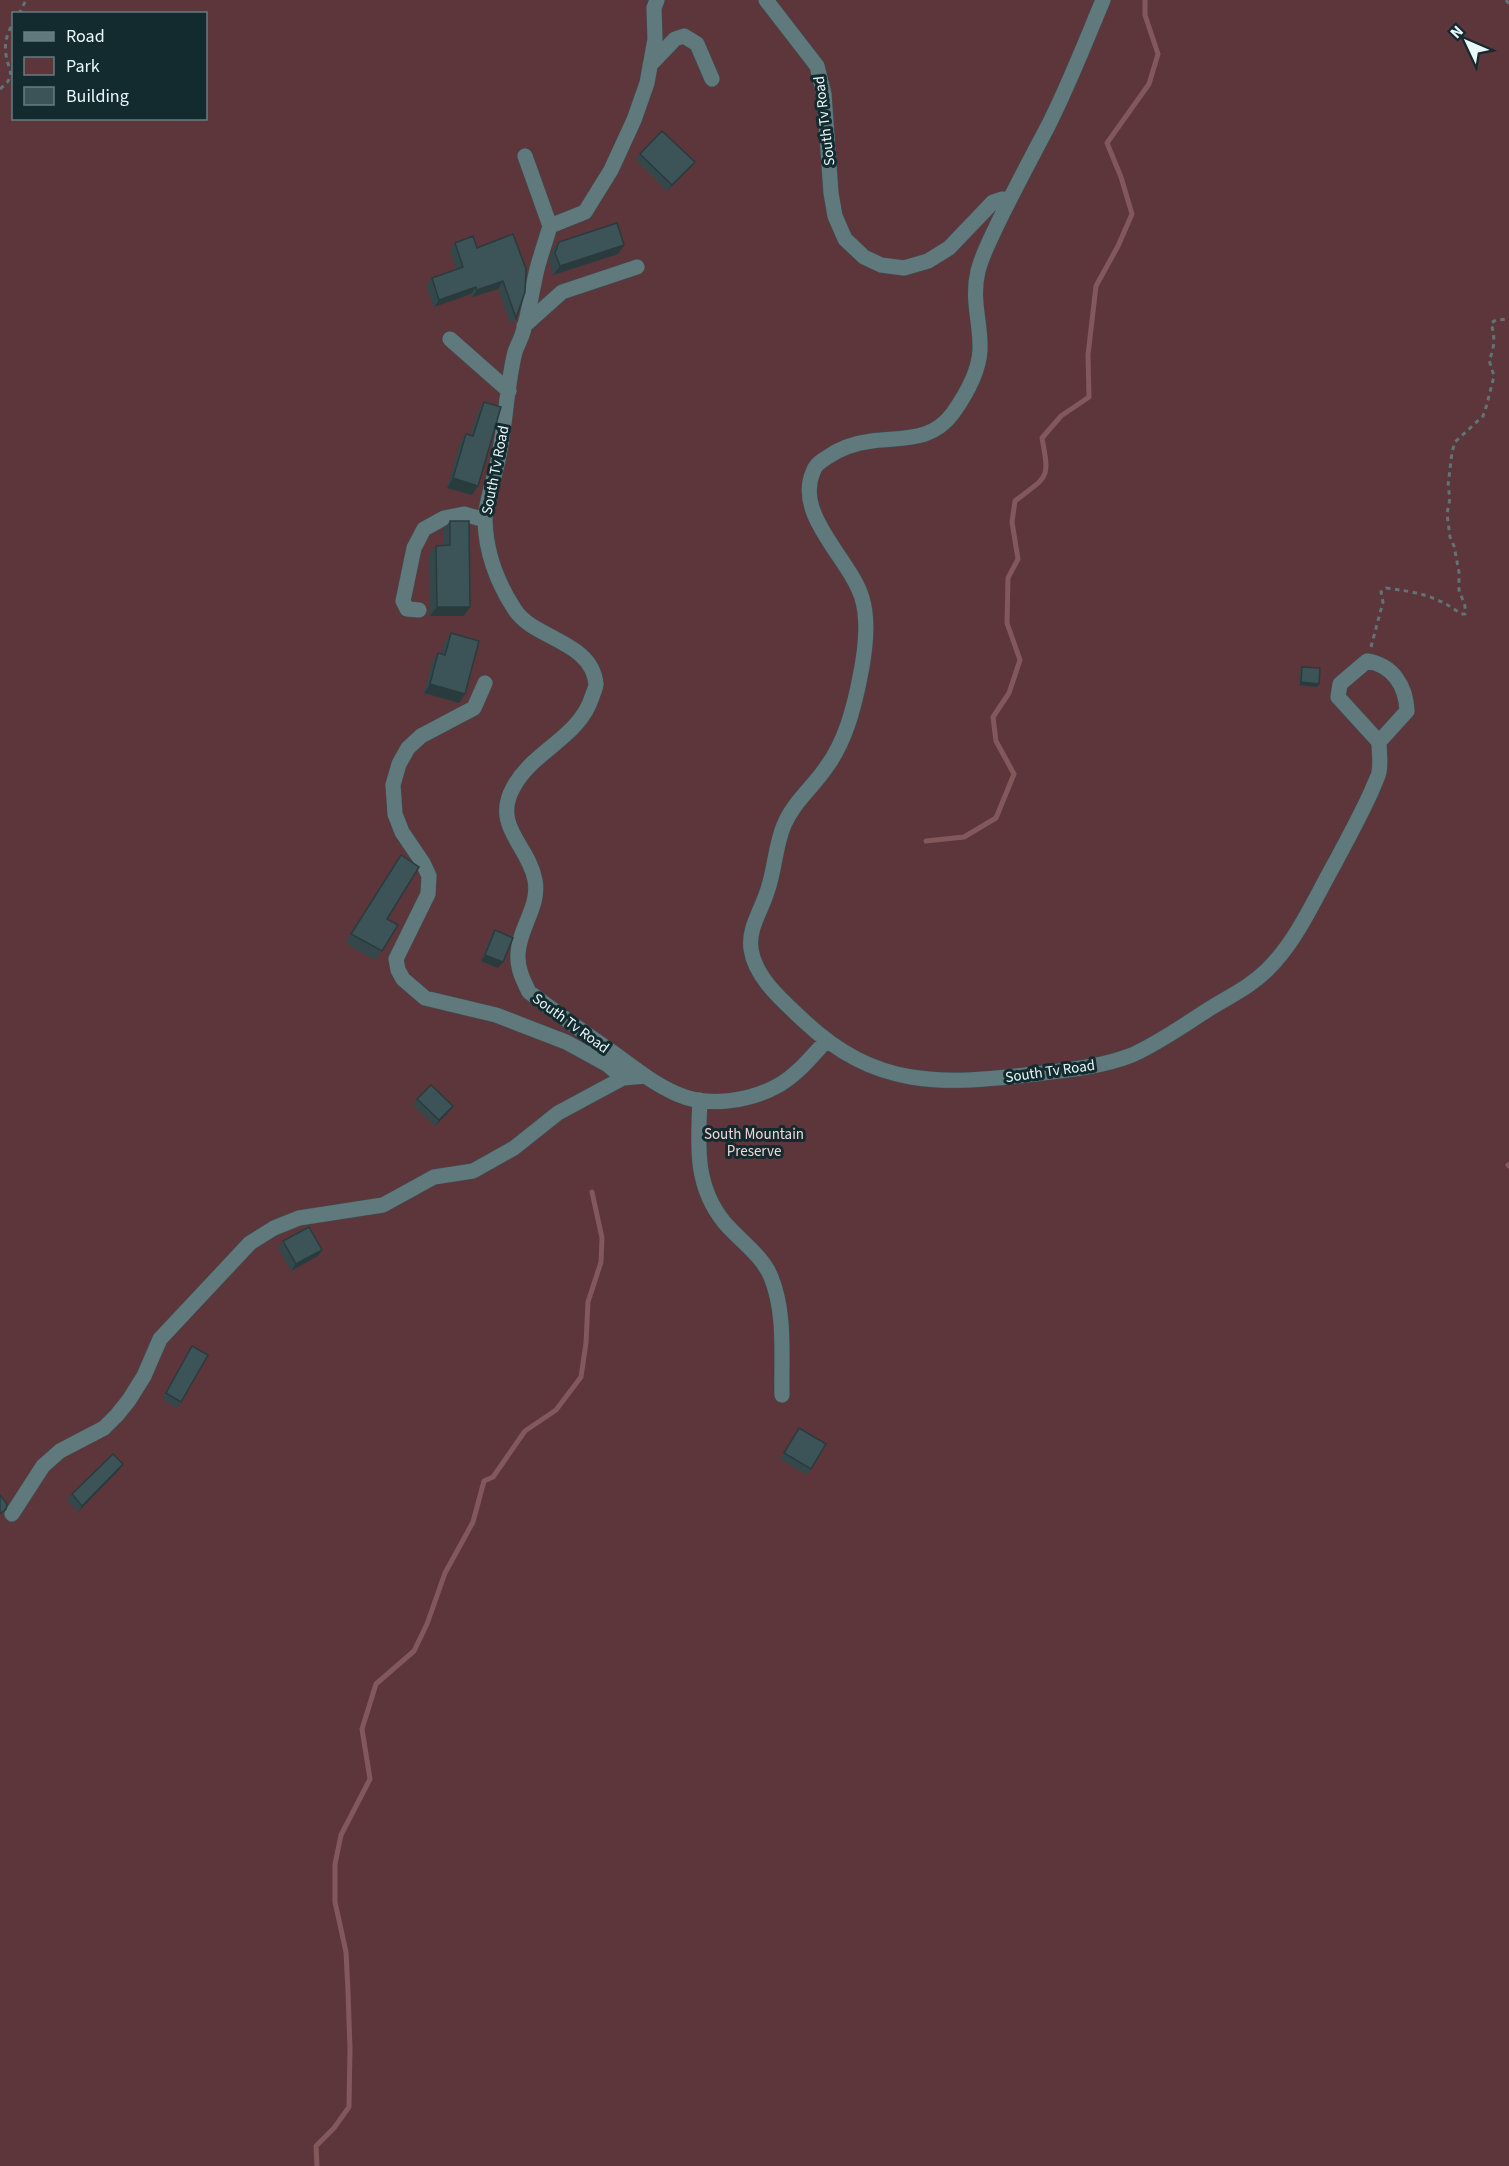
<svg xmlns="http://www.w3.org/2000/svg" width="1509" height="2166" viewBox="0 0 1509 2166" font-family="'Source Sans 3',sans-serif">
  <style>
    .green { fill: #5c363b; fill-rule: evenodd }
    .lines { fill: none; stroke-linecap: round; stroke-linejoin: round }
    .stream { stroke: #83585c; stroke-width: 5 }
    .minor-casing { stroke: #3c5153; stroke-width: 16 }
    .path { stroke: #607477; stroke-width: 3; stroke-dasharray: 4.5 4.5; stroke-linecap: butt }
    .minor { stroke: #5f797d; stroke-width: 15 }
    .wall { fill: #34484c }
    .shaded-wall { fill: #2a3b3e }
    .building { fill: #3c5458; stroke: #2a3b3e; stroke-width: 1.5 }
    .labels { text-anchor: middle; stroke-width: 6; stroke-linejoin: round; paint-order: stroke }
    .street-label { font-size: 15px; fill: #e9f7f9; stroke: #132a2e }
    .park-label { font-size: 15px; fill: #f5d5d8; stroke: #132a2e }
  </style>
  <rect width="100%" height="100%" fill="#1d3438"/>
  <path class="green" d="M0,0H1509V2166H0ZM14,14H206V118H14Z"/>
  <g class="lines">
    <path class="stream" d="M926,841L964,837L996,818L1014,774L996,741L993,717L1009,693L1020,660L1007,623L1008,578L1018,559L1012,522L1015,501C1048,475 1050,481 1042,438L1061,416L1089,397L1088,355L1096,286L1118,246L1132,214L1121,177L1107,143L1149,84L1158,54L1145,15V0
      M1508,1165L1509,1166
      M317,2166L316,2146L334,2128L349,2107L350,2049L348,1991L346,1952L335,1902V1864L341,1835L370,1779L362,1729L376,1684L414,1651L427,1624L445,1573L473,1522L484,1481L493,1477L525,1431L556,1410L581,1377L586,1343L588,1302L601,1262L602,1238L592,1192"/>
    <defs>
      <path id="minor" d="M657,0L654,8L655,39L647,83L634,120L611,170L585,212L550,226C546,240 541,254 537,269C532,290 529,314 522,335C520,341 517,346 515,352C507,384 506,418 500,450C497,471 485,503 485,521C486,553 498,584 515,610C534,639 592,641 596,684C596,688 593,693 592,697C579,738 532,751 513,788C492,826 529,846 535,880C540,907 519,927 518,954C517,968 523,980 529,992C557,1013 586,1034 615,1054C634,1068 654,1084 677,1094C708,1108 751,1101 779,1085C798,1074 812,1056 826,1041
        M766,0L817,66L824,94L831,193L835,216L845,239L864,257L881,265L904,268L928,261L949,248L993,202L1002,199L1009,200
        M1103,0C1085,43 1068,87 1047,128C1030,160 1013,192 997,225C990,240 982,255 978,271C971,301 981,322 980,350C979,371 965,396 953,413C932,442 903,437 872,441C854,443 840,448 826,458C819,463 816,464 813,472C794,515 851,560 862,598C869,621 865,653 860,677C854,708 845,743 825,769C812,788 793,803 784,825C775,846 775,870 767,892C761,911 748,929 751,949C755,978 783,1001 803,1020C876,1089 941,1085 1035,1074C1068,1070 1101,1067 1132,1055C1159,1043 1184,1025 1209,1009C1228,997 1250,987 1267,970C1297,941 1315,898 1336,861C1348,838 1361,815 1372,790C1373,787 1379,775 1379,772C1381,763 1379,751 1379,742
        M650,65L675,39L684,36L697,44L712,79
        M525,156L550,226
        M524,326L562,292L637,267
        M450,339L509,391
        M419,610L407,609L403,601L414,548L424,529L444,518L464,514L485,520
        M1367,661C1393,665 1406,686 1407,711L1379,742L1338,697L1340,684Z
        M485,683L474,708L421,736L408,748L399,764L393,785L395,814L402,832L423,863L429,876L428,894L396,959L398,970L403,979L425,998L496,1015L566,1042L608,1065L623,1078
        M700,1100C698,1144 694,1185 724,1222C739,1240 762,1255 771,1277C786,1314 781,1357 782,1395
        M12,1514L43,1466L60,1451L104,1428L117,1415L129,1400L144,1376L160,1339L250,1243L274,1228L299,1218L383,1205L434,1177L473,1171L514,1148L558,1113L623,1078L645,1076"/>
    </defs>
    <use href="#minor" class="minor-casing"/>
    <path class="path" d="M1506,0L1509,4
      M19,14L26,0
      M0,89C17,75 9,73 6,55C4,44 7,32 14,22
      M1371,647L1383,602L1381,592L1386,588C1415,592 1436,595 1461,614H1465V606L1459,590V572L1454,546L1450,537L1447,514L1450,498L1448,486L1452,452L1455,442L1483,416L1487,404L1494,376L1489,360C1495,348 1495,336 1491,323L1496,320L1509,319"/>
    <use href="#minor" class="minor"/>
  </g>
  <path class="wall" d="M640,154L695,162L690,168L667,191L636,160Z
    M513,234L516,318L511,325L498,289L472,297L471,294L434,307L426,286L432,278L456,269L450,250L455,243L477,248Z
    M559,242L624,245L618,254L553,275L549,262L552,251Z
    M484,402L478,486L472,495L447,488L460,443L466,434L470,435L478,411Z
    M450,521L470,607L464,616H430L429,555L436,546H443V530Z
    M451,633L465,694L459,703L424,693L432,662L438,653L441,654L444,643Z
    M1302,667L1319,684L1317,687L1299,685L1300,670Z
    M401,855L387,919L382,951L375,960L345,943Z
    M495,930L498,968L481,961L491,936Z
    M417,1099L449,1112L435,1126L413,1105Z
    M283,1241L318,1256L291,1271L278,1247Z
    M192,1346L181,1402L177,1408L162,1399Z
    M799,1428L811,1469L807,1475L780,1459Z
    M123,1464L119,1470L78,1512L67,1500L72,1494Z"/>
  <path class="shaded-wall" d="M695,162L690,168L667,191L672,185Z
    M624,245L618,254L553,275L560,266Z
    M503,281L498,289L472,297L477,290Z
    M476,287L471,294L434,307L439,300Z
    M453,478L478,486L472,495L447,488Z
    M437,607H470L464,616H430Z
    M1301,682L1319,684L1317,687L1299,685Z
    M430,684L465,694L459,703L424,693Z
    M485,955L503,962L498,968L481,961Z
    M453,1106L449,1112L435,1126L439,1120Z
    M322,1250L318,1256L291,1271L296,1264Z
    M123,1464L119,1470L78,1512L82,1506Z"/>
  <path class="building" d="M662,131L695,162L672,185L640,154Z
    M617,223L624,245L560,266L555,253L559,242Z
    M513,234L526,269L525,292L516,318L503,281L477,290L476,287L439,300L432,278L463,267L455,243L473,236L477,248Z
    M484,402L501,407L478,486L453,478L466,434L473,436Z
    M450,521H469L470,607H437L436,546L450,545Z
    M451,633L479,641L465,694L430,684L438,653L445,655Z
    M1302,667L1320,668L1319,684L1301,682Z
    M401,855L419,867L387,919L398,925L382,951L351,934Z
    M495,930L513,938L503,962L485,955Z
    M431,1085L453,1106L439,1120L417,1099Z
    M309,1227L322,1250L296,1264L283,1241Z
    M192,1346L208,1355L181,1402L166,1393Z
    M799,1428L826,1444L811,1469L784,1453Z
    M113,1454L123,1464L82,1506L72,1494Z
    M0,1495L7,1504L6,1509L0,1514Z"/>
  <g class="labels">
    <g class="street-label">
      <text transform="translate(824 121) rotate(-97)" y="5">South Tv Road</text>
      <text transform="translate(495 470) rotate(-79)" y="5">South Tv Road</text>
      <text transform="translate(571 1023) rotate(36)" y="5">South Tv Road</text>
      <text transform="translate(1050 1071) rotate(-8)" y="5">South Tv Road</text>
    </g>
    <g class="park-label">
      <text x="754" y="1139">South Mountain<tspan x="754" dy="17">Preserve</tspan></text>
    </g>
  </g>
  <rect x="12" y="12" width="195" height="108" fill="#132a2e" stroke="#697c7f" stroke-width="1.5"/>
  <rect x="24" y="32" width="30" height="9" fill="#5f797d" stroke="#697c7f" stroke-width="1.5"/>
  <text x="66" y="42" font-size="18" fill="#e9f7f9">Road</text>
  <rect x="24" y="57" width="30" height="18" fill="#5c363b" stroke="#697c7f" stroke-width="1.5"/>
  <text x="66" y="72" font-size="18" fill="#e9f7f9">Park</text>
  <rect x="24" y="87" width="30" height="18" fill="#3c5458" stroke="#697c7f" stroke-width="1.5"/>
  <text x="66" y="102" font-size="18" fill="#e9f7f9">Building</text>
  <g transform="translate(1467 42) rotate(314)" stroke="#132a2e" stroke-width="4.5" paint-order="stroke">
  <path d="M0-4.5L10 22L0 15L-10 22Z" fill="#e9f7f9"/>
  <text y="-9" font-size="16" font-weight="bold" text-anchor="middle" fill="#e9f7f9">N</text>
  </g>
</svg>
